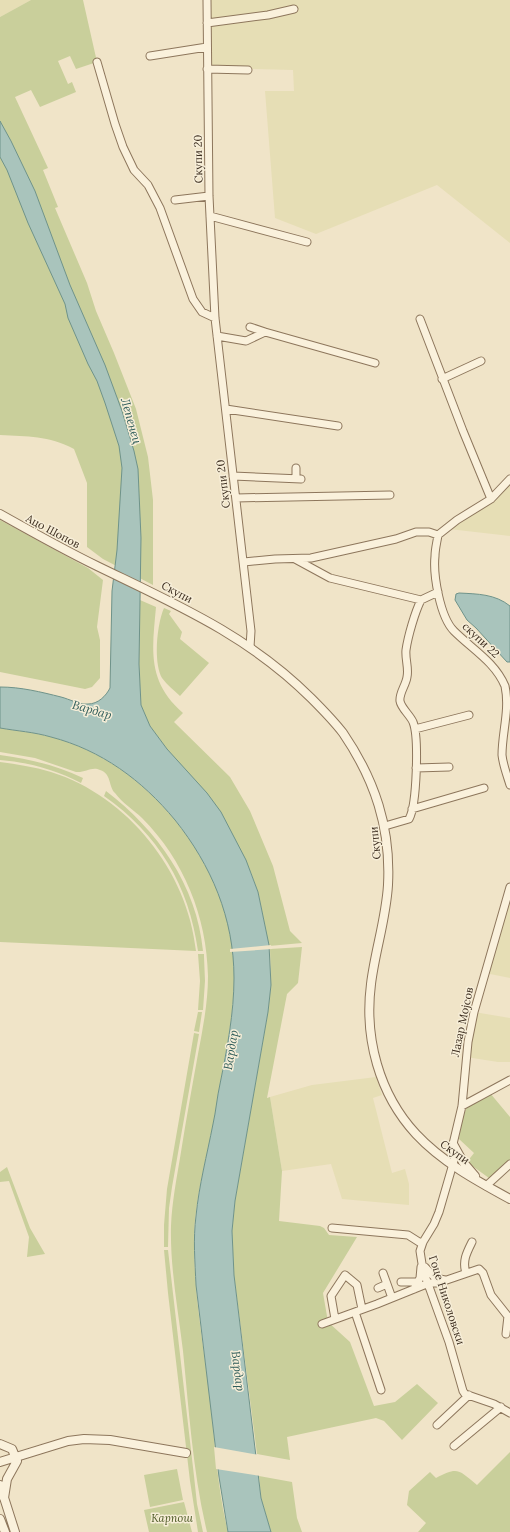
<svg xmlns="http://www.w3.org/2000/svg" width="510" height="1532" viewBox="0 0 510 1532" font-family="Lora,serif">
  <style>
    .farmland { fill: #e6deb5 }
    .green { fill: #c9cf9b }
    .water { fill: #a9c4bc; stroke: #6f938a }
    .pier { fill: #f0e4c8 }
    .lines { fill: none; stroke-linecap: round; stroke-linejoin: round }
    .minor-casing { stroke: #8d765c; stroke-width: 9 }
    .tertiary-casing { stroke: #8d765c; stroke-width: 10 }
    .minor { stroke: #faf1dc; stroke-width: 7 }
    .tertiary { stroke: #faf1dc; stroke-width: 8 }
    .labels { text-anchor: middle; stroke-width: 3; stroke-linejoin: round; paint-order: stroke }
    .street-label { font-size: 11px; fill: #3d2e20; stroke: #f7eed8 }
    .park-label { font-size: 11px; font-style: italic; fill: #4d5a26; stroke: #f7eed8 }
    .water-label { font-size: 12px; font-style: italic; fill: #2f5d5a; stroke: #f7eed8 }
  </style>
  <rect width="100%" height="100%" fill="#f0e4c8"/>
  <path class="farmland" d="M0,0H31L0,17Z
    M210,0H510V243L437,185L316,234L275,218L265,91H294L293,70L210,68Z
    M510,484V536L449,529L488,504L500,495Z
    M510,889V978L485,973L508,905Z
    M474,1012L510,1018V1062H498L466,1057Z
    M376,1077L382,1095L373,1098L392,1173L405,1169L409,1184V1205L342,1199L331,1164L282,1171L270,1097L312,1085Z"/>
  <path class="green" d="M31,0H83L97,62L76,69L70,56L58,61L68,84L72,82L76,92L40,107L31,90L15,97L48,168L43,170L58,207L55,208L87,283L96,311L114,353L136,409L148,457L153,500V585L103,559L87,547V483L74,449C48,435 28,437 0,435V17Z
    M0,520L88,568L103,580L97,627L100,640V678L92,687L85,689L0,672Z
    M140,600L156,607C152,651 147,681 183,713L174,722L230,777L250,811L273,866L290,931L302,943L269,946L258,892L251,873L178,762L167,749L150,726L141,705L139,664Z
    M164,608L171,611L169,614L182,632L180,639L209,663L180,696C174,690 167,685 162,678C153,662 157,624 164,608Z
    M0,728C17,731 34,732 51,737C100,750 142,780 174,819C211,865 235,918 234,978C234,1014 226,1050 220,1085C217,1099 216,1113 213,1127C205,1162 196,1197 194,1233C193,1288 203,1343 210,1397C215,1442 217,1488 228,1532H207C193,1473 189,1411 183,1351C178,1309 170,1268 171,1226C172,1201 177,1177 181,1152C186,1120 192,1087 198,1054C203,1028 208,1002 208,976C207,917 184,860 142,818C134,810 122,803 115,793C108,786 112,774 100,770C92,766 85,773 76,772L35,758L0,752Z
    M0,755C29,759 56,765 83,778L81,783C56,770 28,762 0,760Z
    M0,762C17,764 34,767 51,772C128,796 188,872 196,951L0,942Z
    M106,791C157,830 197,885 203,951H198C189,885 158,834 104,796Z
    M302,947L298,983L287,994L267,1098L270,1097L282,1171L279,1221L320,1226L324,1228L329,1235L357,1237L323,1293L328,1322L350,1342L374,1406L395,1402L417,1384L438,1403L402,1440L384,1421L376,1418L287,1437L290,1460L257,1454L234,1275L232,1231L235,1201L268,1012L271,985L270,949Z
    M198,954H204V957L205,981L203,1010H198L200,981Z
    M198,1012H202L199,1032L194,1031Z
    M194,1033L199,1034L172,1187L169,1208L168,1247H164V1225L167,1189Z
    M490,1093L510,1117V1167L493,1181L467,1162L474,1153L459,1139L461,1124L466,1109L468,1106Z
    M7,1167L30,1228L45,1254L27,1257L29,1237L9,1181L0,1182V1172Z
    M164,1250H168L194,1476L197,1504L203,1532H198L190,1481L168,1293Z
    M510,1452V1532H418L426,1523L407,1505L409,1491L430,1472L436,1478C458,1466 459,1470 477,1485Z
    M177,1469L183,1500L150,1507L144,1475Z
    M259,1476L292,1482L297,1518L302,1532H271L261,1498Z
    M184,1502L192,1532H149L144,1510Z"/>
  <path class="water" d="M0,121L11,141L35,191L70,285L105,365L122,411L134,451L138,469L141,538L139,664L141,705L150,726L167,749L207,793L221,812L246,860L258,892L269,945L271,985L268,1012L235,1201L232,1231L234,1275L261,1498L271,1532H228L219,1477L196,1285C195,1262 193,1239 196,1216C199,1185 207,1155 213,1124C216,1111 217,1097 220,1084C227,1049 234,1013 234,978C234,918 211,865 175,820C142,780 101,750 51,737C34,732 17,731 0,728V687C21,687 41,692 61,697C69,699 80,705 88,704C98,704 106,696 110,688L112,591L117,550L122,468L119,446L105,403L97,381L88,364L68,318L65,304L28,223L7,170L0,157Z
    M459,593C478,594 495,594 510,606V662H507L476,628L467,620L455,600L456,594Z"/>
  <path class="pier" d="M271,945L272,949L230,952V949Z
    M214,1447L259,1455L261,1476L216,1469Z"/>
  <g class="lines">
    <defs>
      <path id="minor" d="M207,0L209,196L215,318L251,631L250,647
        M207,23L268,15L294,9
        M150,56L207,47
        M97,62L115,124L123,147L134,170L148,185L160,208L193,299L202,312L215,318
        M207,69L248,70
        M175,200L209,196
        M210,216L307,242
        M420,319L463,431L491,499
        M250,327L265,332
        M217,336L246,341L265,332L375,363
        M442,379L481,361
        M226,409L338,426
        M233,476L301,479
        M296,478V468
        M510,479L491,499L457,520L438,535C437,542 435,549 435,556C433,575 440,617 454,631C472,649 495,662 505,686C510,710 502,732 502,755C503,765 507,775 510,785
        M236,498L390,495
        M295,559L330,578L421,600L438,592
        M244,562L275,559L311,558L396,539L416,532H429L438,535
        M415,729L469,715
        M416,768L449,767
        M412,809L484,788
        M385,826L409,819C417,805 419,737 413,722C410,715 401,708 400,701C399,693 406,685 407,677C409,668 405,659 406,650C408,636 415,612 421,600
        M510,887L474,1012L468,1042L462,1106L453,1144L455,1157L439,1212L434,1224L423,1242L420,1251L423,1270L449,1342L463,1391L465,1394L494,1404L510,1413
        M462,1106L510,1080
        M486,1186L510,1164
        M332,1228L408,1235L419,1242H423
        M425,1267L435,1278L445,1280
        M383,1273L387,1284
        M466,1273C462,1261 467,1252 472,1242
        M401,1282H418
        M378,1288L387,1284L392,1298
        M414,1289L420,1278L421,1267
        M355,1312L381,1390
        M335,1319L331,1296L345,1275L357,1285L362,1309
        M322,1324L377,1304L429,1283H438L479,1269L483,1273L491,1295L510,1319
        M506,1334L508,1316
        M437,1425L469,1395
        M454,1446L501,1407"/>
      <path id="tertiary" d="M0,514C32,532 64,550 97,566C175,604 248,635 311,698C322,709 333,720 343,733C375,780 391,828 388,885C386,919 375,951 371,984C364,1038 379,1094 416,1134C442,1162 477,1181 510,1199
        M453,1144L463,1162L475,1176
        M0,1444L12,1449L17,1461L7,1479L4,1498
        M0,1462L68,1441L84,1439L110,1440L186,1453
        M0,1485L15,1532
        M0,1519L5,1532"/>
    </defs>
    <use href="#minor" class="minor-casing"/>
    <use href="#tertiary" class="tertiary-casing"/>
    <use href="#minor" class="minor"/>
    <use href="#tertiary" class="tertiary"/>
  </g>
  <g class="labels">
    <g class="street-label">
      <text transform="translate(198 159) rotate(-91)" y="4">Скупи 20</text>
      <text transform="translate(223 484) rotate(-97)" y="4">Скупи 20</text>
      <text transform="translate(53 531) rotate(28)" y="4">Ацо Шопов</text>
      <text transform="translate(177 592) rotate(28)" y="4">Скупи</text>
      <text transform="translate(481 640) rotate(43)" y="4">скупи 22</text>
      <text transform="translate(375 843) rotate(-96)" y="4">Скупи</text>
      <text transform="translate(462 1022) rotate(-78)" y="4">Лазар Мојсов</text>
      <text transform="translate(455 1152) rotate(35)" y="4">Скупи</text>
      <text transform="translate(447 1300) rotate(72)" y="4">Гоце Николовски</text>
    </g>
    <g class="park-label">
      <text x="172" y="1522">Карпош</text>
    </g>
    <g class="water-label">
      <text transform="translate(131 421) rotate(74)" y="4">Лепенец</text>
      <text transform="translate(92 710) rotate(16)" y="4">Вардар</text>
      <text transform="translate(231 1050) rotate(-81)" y="4">Вардар</text>
      <text transform="translate(238 1371) rotate(83)" y="4">Вардар</text>
    </g>
  </g>
</svg>
